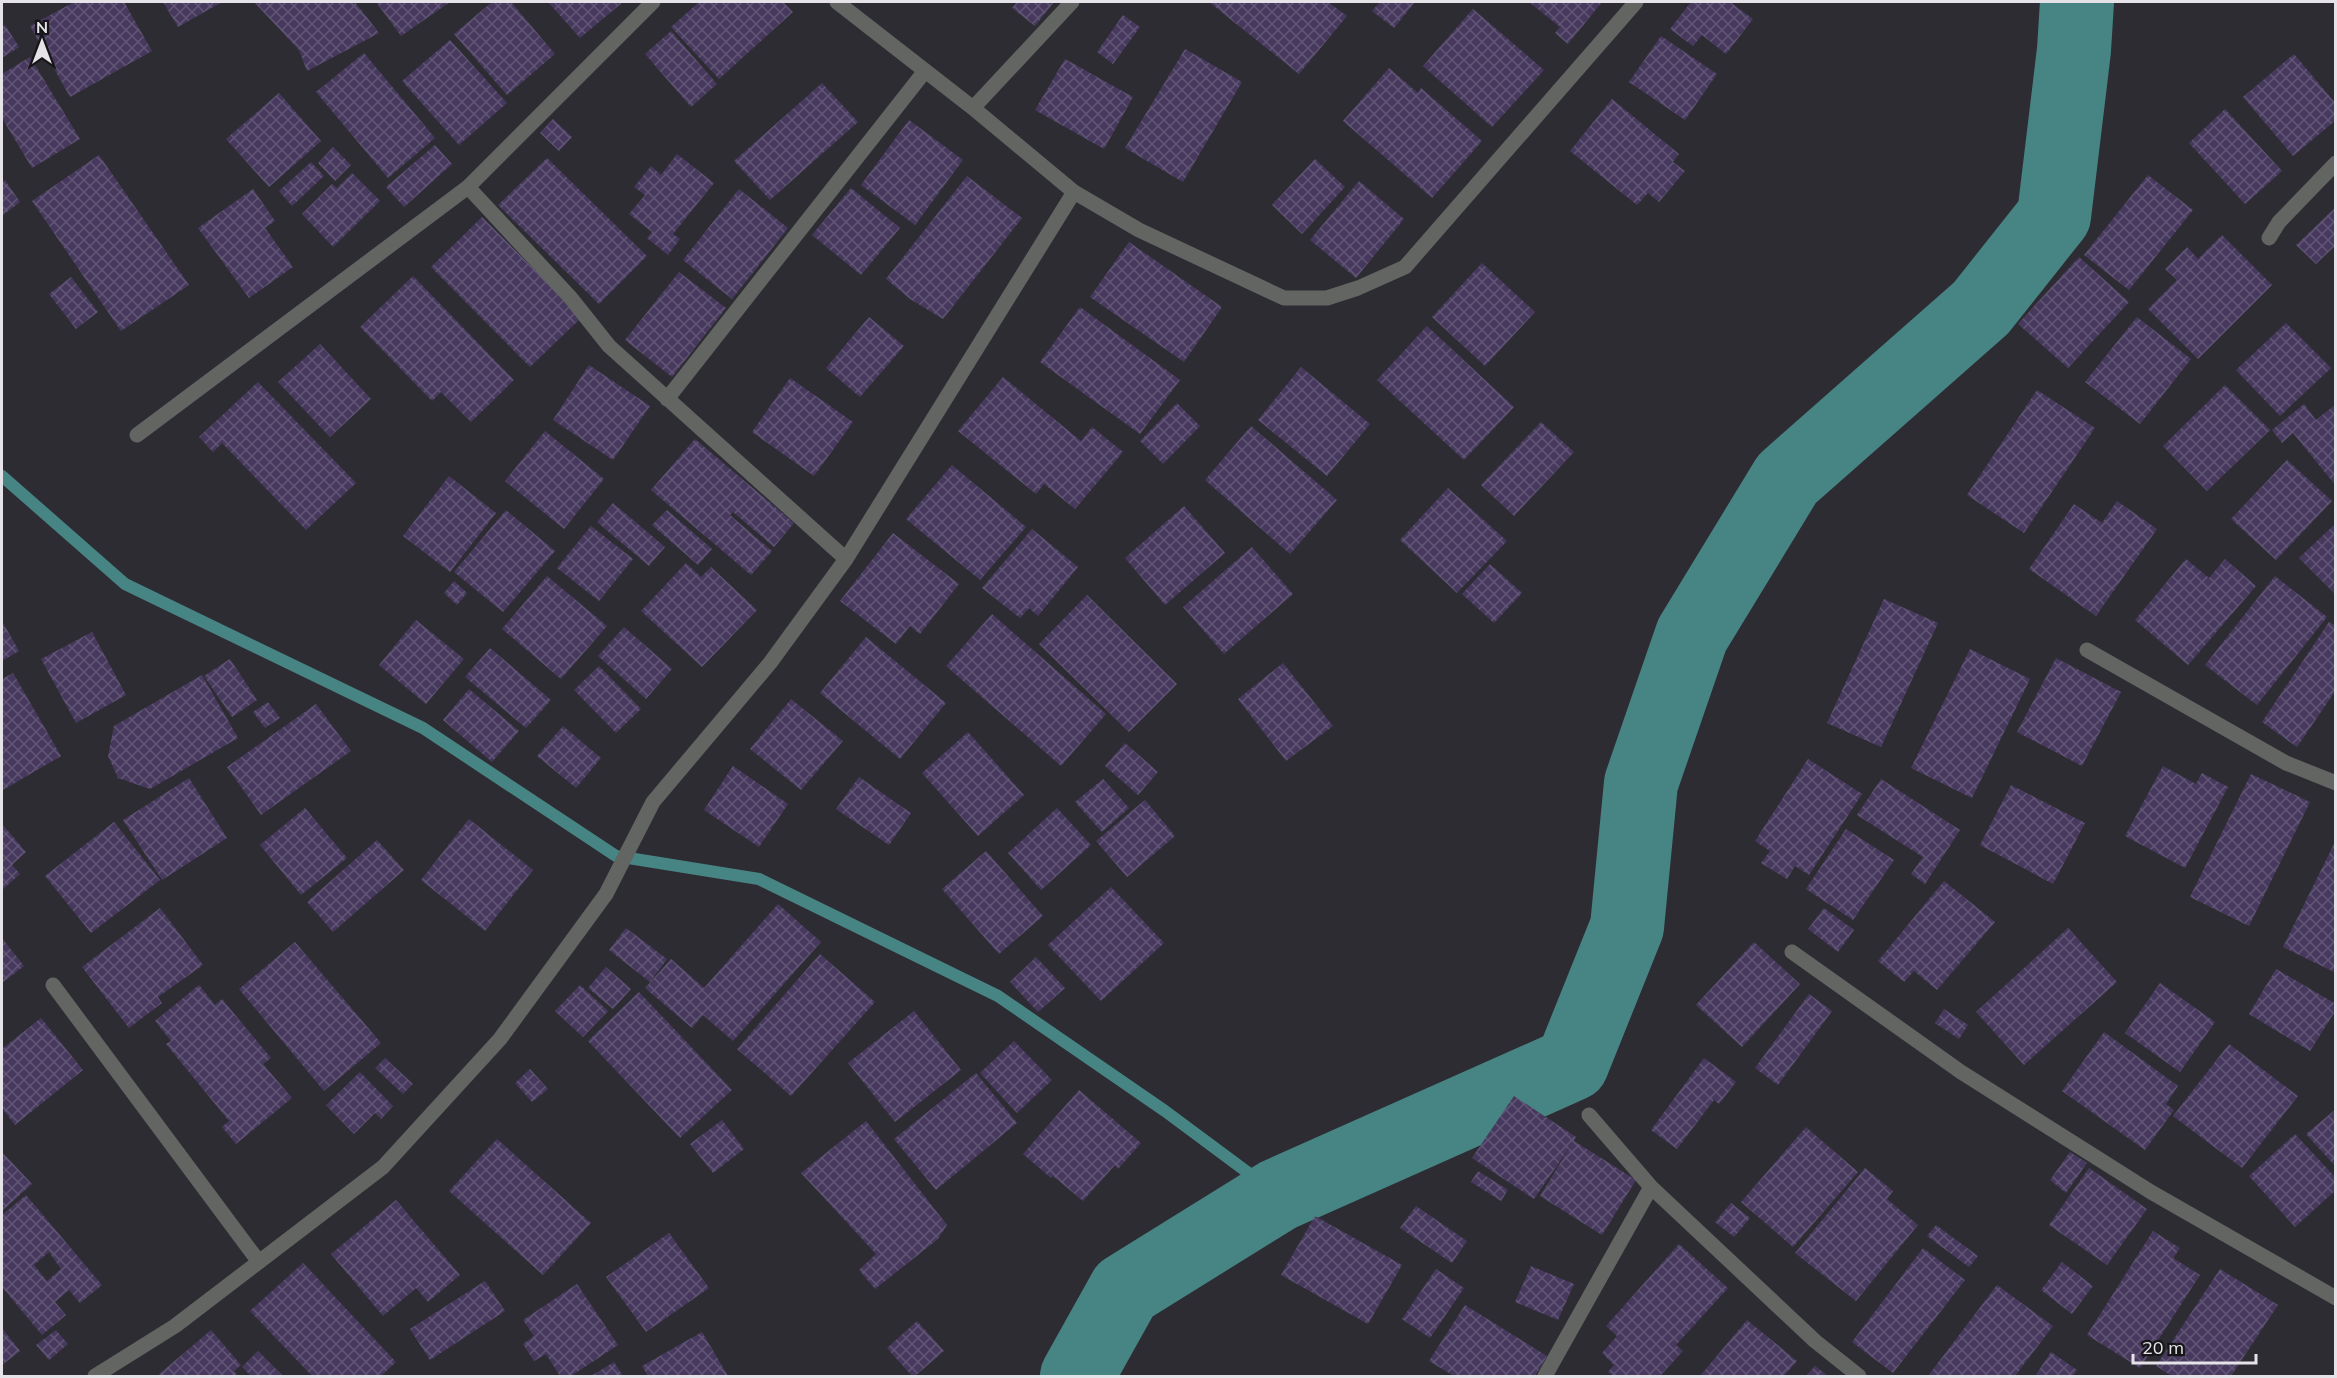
<svg xmlns="http://www.w3.org/2000/svg" width="2337" height="1378" viewBox="0 0 2337 1378" font-family="Mulish,sans-serif">
  <style>
    .lines { fill: none; stroke-linecap: round; stroke-linejoin: round }
    .stream { stroke: #478585; stroke-width: 12 }
    .river { stroke: #478585; stroke-width: 74 }
    .building { fill: url(#building-cross-hatch); fill-rule: evenodd }
    .minor { stroke: #626562; stroke-width: 15 }
  </style>
  <defs>
    <pattern id="building-cross-hatch" width="8" height="8" patternUnits="userSpaceOnUse" patternTransform="scale(1.5)"><rect width="8" height="8" fill="#47395e"/><path d="M0 0l8 8M0 8l8-8" fill="none" stroke="#615675"/></pattern>
  </defs>
  <rect width="100%" height="100%" fill="#2e2c33"/>
  <g class="lines">
    <path class="stream" d="M2,476L125,584L423,728L616,856L759,879L998,996L1165,1111L1278,1195"/>
    <path class="river" d="M1077,1376L1125,1290L1278,1195L1572,1064L1627,927L1641,783L1692,635L1787,479L1981,308L2054,216L2074,50L2077,2"/>
  </g>
  <path class="building" d="M74,2H124L152,51L70,97L30,26Z
    M163,2H222L178,27Z
    M257,2H355L379,33L307,71L299,50L255,3Z
    M376,2H450L401,36Z
    M492,2H511L555,54L507,95L454,34Z
    M548,2H623L580,38Z
    M699,2H783L793,12L719,79L671,27Z
    M1017,2H1054L1035,26L1012,8Z
    M1209,2H1328L1347,16L1299,74Z
    M1380,2H1415L1394,28L1372,11Z
    M1529,2H1602L1568,44L1555,33L1560,27Z
    M1691,2H1730L1753,19L1726,54L1702,35L1693,46L1670,29Z
    M1473,9L1544,70L1492,127L1423,66Z
    M1123,15L1140,27L1113,64L1097,52Z
    M5,25L19,47L2,58V27Z
    M671,31L717,84L691,107L645,54Z
    M1661,36L1717,74L1685,120L1629,82Z
    M450,40L507,103L459,145L402,81Z
    M1185,49L1242,82L1183,182L1125,148Z
    M364,53L435,138L388,178L316,92Z
    M2294,54L2336,104V120L2293,156L2243,97Z
    M30,57L80,139L32,168L2,118V74Z
    M1065,59L1133,97L1104,149L1035,110Z
    M1389,68L1418,93L1421,88L1482,141L1432,198L1343,121Z
    M822,83L858,122L770,200L734,161Z
    M279,93L321,141L269,187L226,139Z
    M1612,99L1679,154L1673,162L1685,171L1659,202L1648,193L1637,205L1570,151Z
    M2225,109L2282,171L2245,204L2189,143Z
    M553,119L572,137L559,151L540,133Z
    M909,120L963,160L915,225L861,185Z
    M435,145L452,164L404,207L386,187Z
    M333,147L351,165L335,181L318,163Z
    M677,154L714,183L673,234L680,239L668,255L647,238L652,232L629,214L645,195L634,187L651,166L661,175Z
    M99,155L189,285L121,331L32,201Z
    M547,158L647,256L599,304L498,205Z
    M1315,159L1345,187L1302,234L1272,205Z
    M311,162L324,176L292,206L279,191Z
    M352,173L380,201L333,247L302,214L332,184L337,188Z
    M2148,175L2193,210L2129,290L2084,255Z
    M967,176L1022,218L943,319L910,299L886,279Z
    M5,180L20,202L2,216V182Z
    M1359,181L1404,219L1356,278L1310,240Z
    M851,188L900,228L861,275L812,235Z
    M253,189L275,221L265,228L293,267L249,298L198,228Z
    M739,189L788,228L732,299L683,260Z
    M2336,207V245L2316,264L2296,245Z
    M482,217L582,317L530,367L431,267Z
    M2222,235L2272,285L2198,359L2148,309L2177,280L2165,269L2187,247L2198,259Z
    M1129,242L1222,307L1184,362L1090,297Z
    M2079,257L2129,302L2068,368L2018,324Z
    M1482,263L1535,312L1485,366L1432,317Z
    M679,272L726,308L672,377L625,340Z
    M413,276L514,380L471,422L441,392L432,401L360,327Z
    M71,277L98,312L76,329L49,294Z
    M1080,307L1180,380L1140,434L1040,362Z
    M869,317L904,346L860,397L826,368Z
    M2137,317L2191,359L2140,424L2085,382Z
    M2286,323L2331,368L2280,416L2236,370Z
    M1427,326L1514,407L1464,460L1377,380Z
    M320,344L371,399L330,437L278,382Z
    M589,365L650,406L613,460L553,420Z
    M1301,367L1370,424L1327,476L1258,420Z
    M1003,377L1081,441L1092,427L1123,452L1075,509L1044,484L1036,494L958,431Z
    M790,378L853,422L814,476L752,432Z
    M258,382L356,483L306,530L222,443L213,452L199,437Z
    M2225,385L2270,430L2207,491L2163,446Z
    M2037,390L2095,428L2024,533L1967,495Z
    M1177,403L1200,426L1163,464L1140,441Z
    M2304,404L2316,420L2336,404V486L2293,433L2282,443L2272,430Z
    M1541,422L1574,452L1514,516L1481,485Z
    M1251,426L1337,500L1290,554L1205,480Z
    M545,431L604,479L564,529L505,481Z
    M695,439L794,523L774,547L733,512L730,515L772,551L751,575L651,490Z
    M2287,460L2332,501L2276,560L2231,519Z
    M952,465L1026,527L980,580L906,519Z
    M449,476L496,513L450,572L403,536Z
    M1448,488L1507,541L1457,593L1400,540Z
    M2117,501L2157,529L2096,616L2029,569L2074,504L2102,523Z
    M613,503L665,547L649,566L597,522Z
    M1184,506L1225,553L1165,605L1125,558Z
    M506,510L555,551L503,612L454,572Z
    M667,510L712,549L698,565L652,525Z
    M2336,523V595L2299,558Z
    M591,526L633,559L599,601L557,568Z
    M1032,529L1078,567L1038,616L1029,608L1020,618L982,588Z
    M893,533L959,584L920,634L910,626L896,644L840,601Z
    M1252,547L1293,594L1224,654L1183,607Z
    M2186,559L2209,578L2225,559L2256,586L2188,665L2135,620Z
    M686,563L701,577L711,567L757,610L702,667L641,611Z
    M1490,564L1522,593L1494,623L1462,594Z
    M547,576L607,626L561,679L502,629Z
    M2275,576L2327,617L2257,705L2205,665Z
    M454,581L467,593L457,605L444,593Z
    M1087,595L1177,684L1129,732L1039,644Z
    M1884,599L1938,623L1881,747L1827,723Z
    M992,614L1106,714L1061,766L946,666Z
    M416,620L464,659L426,704L379,665Z
    M2,621L19,651L2,661Z
    M2329,622L2336,626V690L2297,747L2262,722Z
    M624,627L672,669L646,699L598,656Z
    M92,632L126,695L76,723L41,659Z
    M866,637L946,703L900,759L820,693Z
    M490,648L551,700L526,728L465,677Z
    M1970,649L2030,679L1972,798L1911,768Z
    M2056,658L2121,692L2082,766L2017,732Z
    M230,659L257,700L232,717L204,676Z
    M1283,663L1333,726L1286,761L1238,699Z
    M599,666L641,709L616,733L574,690Z
    M13,673L61,756L3,790L2,679Z
    M202,675L238,738L150,789L118,778L108,756L114,726Z
    M469,689L519,731L492,762L443,720Z
    M791,699L843,741L801,790L750,749Z
    M268,702L280,718L265,728L253,712Z
    M316,704L351,751L261,815L227,767Z
    M563,726L601,758L576,788L537,756Z
    M968,732L1024,795L978,836L922,773Z
    M1125,743L1158,772L1138,795L1105,766Z
    M1808,759L1862,794L1809,875L1795,866L1787,879L1761,863L1770,851L1755,841Z
    M733,766L788,804L759,847L704,810Z
    M2163,766L2196,784L2202,773L2228,787L2185,868L2125,836Z
    M2251,774L2310,802L2249,926L2190,897Z
    M859,777L911,813L889,845L836,809Z
    M189,778L227,838L162,880L123,820Z
    M1103,779L1129,808L1102,832L1075,802Z
    M1881,779L1960,830L1925,884L1911,874L1923,857L1857,815Z
    M2011,785L2085,823L2053,884L1980,845Z
    M1145,800L1175,836L1127,877L1096,841Z
    M305,808L347,858L301,895L260,845Z
    M1057,808L1091,845L1041,890L1008,853Z
    M469,819L533,870L485,931L421,880Z
    M114,822L160,880L91,933L45,876Z
    M2,824L26,852L12,865L20,874L2,890Z
    M1846,829L1894,860L1853,920L1806,889Z
    M377,840L404,870L333,932L307,902Z
    M2336,840V973L2283,947Z
    M986,851L1043,916L999,954L942,889Z
    M1944,881L1995,922L1937,990L1914,971L1904,982L1878,961Z
    M1111,887L1164,943L1101,1001L1048,945Z
    M778,904L821,942L733,1041L703,1015L692,1028L645,988L671,959L704,988Z
    M160,908L203,965L158,997L162,1003L129,1028L82,967Z
    M1824,908L1854,930L1838,952L1808,929Z
    M626,928L667,959L650,982L609,950Z
    M2068,928L2117,982L2024,1065L1976,1012Z
    M2,938L24,966L2,983Z
    M295,942L381,1043L324,1091L239,989Z
    M1754,942L1800,984L1742,1047L1696,1005Z
    M820,954L875,1002L791,1096L737,1049Z
    M1036,957L1065,988L1038,1012L1010,982Z
    M606,967L631,989L613,1009L588,988Z
    M2276,969L2336,1004V1010L2310,1051L2249,1014Z
    M2160,983L2215,1022L2180,1072L2125,1033Z
    M199,985L215,1005L222,999L271,1058L263,1064L292,1098L236,1144L222,1127L229,1121L166,1044L171,1041L155,1021Z
    M580,985L608,1011L583,1037L555,1011Z
    M639,992L732,1090L680,1138L588,1041Z
    M1809,994L1832,1011L1778,1085L1755,1068Z
    M1944,1009L1968,1025L1959,1039L1935,1023Z
    M914,1011L961,1070L895,1122L848,1063Z
    M41,1018L83,1070L15,1125L2,1108V1049Z
    M2104,1032L2178,1086L2166,1104L2174,1110L2145,1150L2062,1091Z
    M1014,1041L1052,1080L1017,1113L980,1073Z
    M2229,1044L2298,1096L2242,1168L2173,1116Z
    M385,1058L413,1084L403,1094L375,1068Z
    M1704,1058L1736,1082L1719,1104L1714,1100L1677,1149L1651,1130Z
    M530,1069L548,1089L532,1102L515,1083Z
    M360,1072L393,1106L381,1119L375,1113L354,1134L326,1105Z
    M976,1073L1017,1123L936,1190L894,1139Z
    M1079,1090L1141,1143L1118,1169L1115,1165L1083,1201L1053,1176L1051,1178L1023,1154Z
    M1514,1096L1576,1137L1574,1141L1636,1180L1602,1235L1540,1196L1572,1144L1534,1199L1472,1158Z
    M2336,1109V1167L2306,1134Z
    M722,1120L744,1149L713,1173L690,1144Z
    M866,1121L947,1225L938,1239L875,1289L859,1270L876,1254L801,1173Z
    M1806,1127L1858,1172L1793,1247L1741,1202Z
    M2295,1134L2336,1178V1190L2295,1227L2249,1176Z
    M497,1139L591,1223L543,1275L449,1191Z
    M2070,1152L2087,1163L2066,1193L2050,1180Z
    M3,1153L32,1184L2,1211V1154Z
    M1865,1168L1893,1191L1887,1199L1918,1225L1856,1301L1795,1253Z
    M2089,1168L2147,1209L2107,1265L2049,1225Z
    M1478,1171L1508,1190L1501,1201L1471,1182Z
    M26,1195L102,1285L80,1303L69,1290L55,1302L66,1315L42,1335L2,1287V1215ZM49,1252L61,1269L47,1281L34,1265Z
    M396,1200L460,1275L428,1302L416,1288L383,1316L331,1254Z
    M1731,1203L1750,1218L1734,1237L1715,1222Z
    M1416,1206L1467,1241L1452,1263L1400,1228Z
    M1315,1216L1402,1265L1368,1324L1281,1275Z
    M1936,1225L1978,1256L1969,1267L1927,1236Z
    M2153,1231L2180,1248L2173,1258L2200,1275L2140,1368L2087,1335Z
    M669,1233L709,1288L646,1332L606,1277Z
    M1679,1244L1728,1288L1676,1345L1683,1351L1660,1376H1613L1608,1372L1614,1365L1602,1353L1617,1336L1606,1326Z
    M1923,1248L1965,1280L1893,1373L1852,1342Z
    M2062,1262L2093,1286L2072,1314L2041,1290Z
    M303,1263L396,1362L381,1376H312L250,1311Z
    M1531,1266L1574,1284L1558,1320L1515,1302Z
    M1436,1269L1464,1288L1430,1338L1402,1319Z
    M2220,1269L2278,1305L2231,1376H2172L2156,1366Z
    M485,1281L505,1311L430,1360L410,1329Z
    M577,1284L618,1345L571,1376H560L546,1354L534,1361L523,1344L534,1336L523,1320Z
    M1997,1285L2053,1326L2015,1376H1928Z
    M1465,1305L1547,1356L1535,1376H1454L1429,1361Z
    M1747,1320L1797,1361L1784,1376H1700Z
    M917,1321L944,1351L915,1376H912L887,1348Z
    M2,1328L20,1351L2,1365Z
    M56,1330L68,1344L49,1360L36,1345Z
    M211,1330L241,1365L234,1371L238,1376H157Z
    M702,1332L728,1376H648L642,1366Z
    M258,1351L283,1376H251L242,1367Z
    M2051,1352L2077,1370L2073,1376H2035Z
    M614,1362L623,1376H591Z
    M1815,1366L1828,1376H1806Z"/>
  <g class="lines">
    <path class="minor" d="M837,2L973,108L1074,192L1139,230L1284,298H1327L1358,288L1405,267L1636,2
      M973,108L1072,2
      M468,187L570,297L609,346L846,559
      M2269,238L2279,222L2336,163
      M667,399L925,71
      M137,435L468,187L653,2
      M2087,650L2286,763L2336,783
      M1792,952L1961,1072L2151,1192L2336,1298
      M53,985L259,1262
      M1589,1115L1651,1187L1815,1341L1859,1376
      M95,1376L175,1326L383,1167L500,1039L606,894L653,802L770,663L846,559L1074,192
      M1545,1376L1651,1187"/>
  </g>
  <rect width="2337" height="1378" fill="none" stroke="#e5e3e8" stroke-width="6"/>
  <g transform="translate(42 42)" stroke="#161518" stroke-width="4.5" paint-order="stroke">
  <path d="M0-4.5L10 22L0 15L-10 22Z" fill="#e5e3e8"/>
  <text y="-9" font-size="16" font-weight="bold" text-anchor="middle" fill="#e5e3e8">N</text>
  </g>
  <path d="M2133 1354v9h123v-9" fill="none" stroke="#e5e3e8" stroke-width="3"/>
  <text x="2142" y="1354" font-size="18" fill="#e5e3e8" stroke="#161518" stroke-width="4.5" paint-order="stroke">20 m</text>
</svg>
